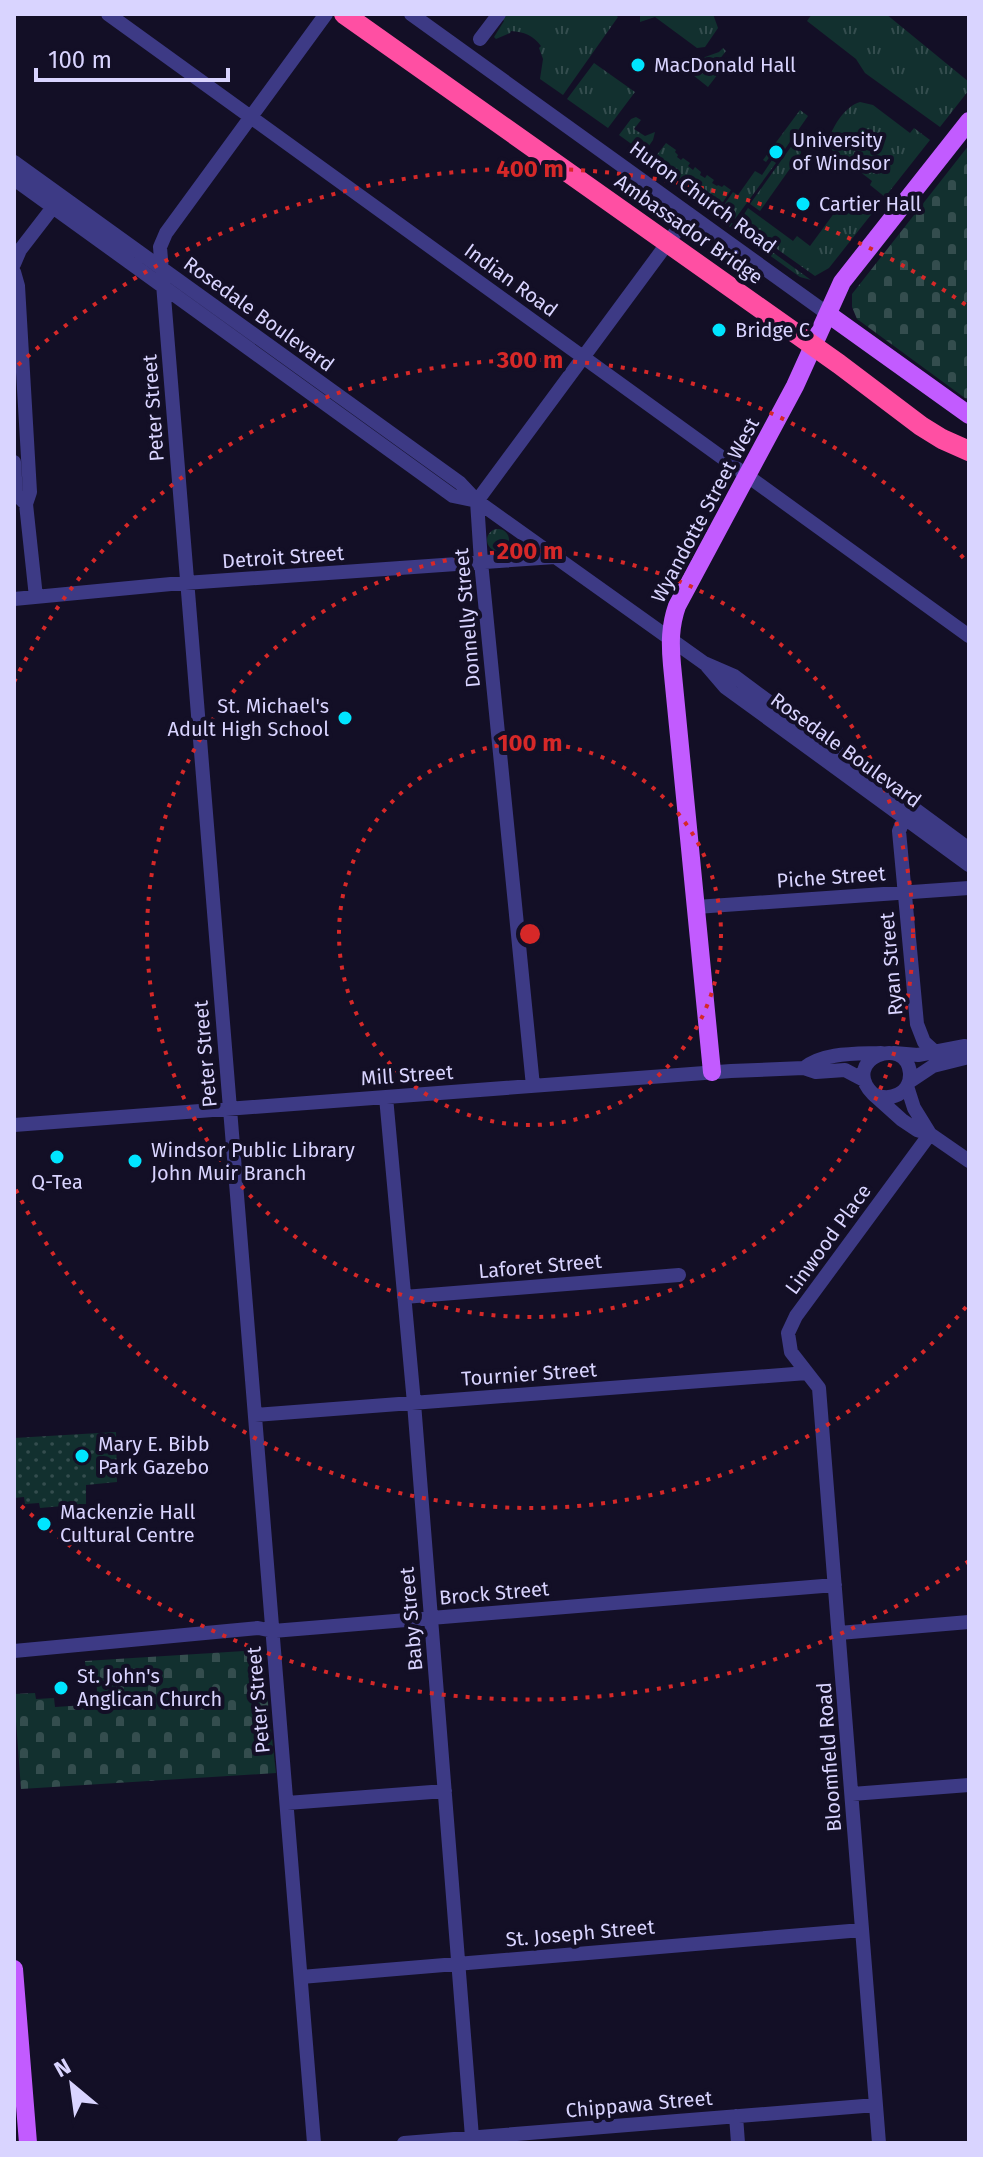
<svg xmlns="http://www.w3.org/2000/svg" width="983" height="2157" viewBox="0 0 983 2157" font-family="'Fira Sans',sans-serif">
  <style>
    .grass { fill: url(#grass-tufts) }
    .cemetery { fill: url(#cemetery-stones) }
    .park { fill: url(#park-dots) }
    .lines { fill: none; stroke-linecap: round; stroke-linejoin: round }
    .minor { stroke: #3d3a85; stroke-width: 14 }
    .major { stroke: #c25bff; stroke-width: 18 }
    .highway-bridge { stroke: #ff4fa3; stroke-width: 20 }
    .ring { fill: none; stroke: #d62828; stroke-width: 4; stroke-dasharray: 4 8 }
    .poi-dot { fill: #00e5ff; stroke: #130f26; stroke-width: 3 }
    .labels { text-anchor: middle; stroke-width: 8; stroke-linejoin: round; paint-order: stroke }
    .poi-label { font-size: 20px; fill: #d9d4ff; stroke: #130f26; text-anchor: start }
    .street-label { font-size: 20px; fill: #d9d4ff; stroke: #130f26 }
    .centre { fill: #d62828; stroke: #130f26; stroke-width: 4 }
    .ring-label { font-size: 24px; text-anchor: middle; font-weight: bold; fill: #d62828; stroke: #130f26; stroke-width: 8; stroke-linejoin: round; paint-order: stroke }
  </style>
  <defs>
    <pattern id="grass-tufts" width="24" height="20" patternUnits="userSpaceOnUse" patternTransform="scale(2)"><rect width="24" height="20" fill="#12302f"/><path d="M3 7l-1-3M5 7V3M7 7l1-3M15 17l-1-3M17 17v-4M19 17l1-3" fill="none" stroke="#344d4e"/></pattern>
    <pattern id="cemetery-stones" width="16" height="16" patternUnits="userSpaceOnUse" patternTransform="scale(2)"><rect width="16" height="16" fill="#12302f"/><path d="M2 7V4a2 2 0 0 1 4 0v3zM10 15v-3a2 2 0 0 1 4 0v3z" fill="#344d4e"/></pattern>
    <pattern id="park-dots" width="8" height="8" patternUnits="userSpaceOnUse" patternTransform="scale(2)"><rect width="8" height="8" fill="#12302f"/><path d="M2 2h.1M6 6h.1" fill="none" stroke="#344d4e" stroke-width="1.8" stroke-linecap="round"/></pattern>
  </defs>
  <rect width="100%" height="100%" fill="#130f26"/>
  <path class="grass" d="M505,14H614L618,17L563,95L540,79L543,59L539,48L541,46C533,35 524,32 511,31L510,33L496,39L494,37L504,21L501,18Z
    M640,14H713L718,28L705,47L697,48L655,17L640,22Z
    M812,14H886L969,82V90L940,127L865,73L856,59L807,21Z
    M723,48L726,51L715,65L721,70L708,87L693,75L705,57L719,52Z
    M594,63L635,92L608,128L567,99Z
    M860,102L873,105L910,133L914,128L930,140L885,197L870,185L872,181L833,151L831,148L837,145L836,142L829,143C830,129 845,106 860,102Z
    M800,110L808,116L778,159L771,155L766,162L763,160Z
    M636,117L641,120L634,129L645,136L655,132L653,140L644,153L619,135L631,119Z
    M798,137L801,153L760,211L750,204Z
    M666,143L676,150L675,152L678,155L677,157L681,160L683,158L690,163L688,166L693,170L695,167L701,172L700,175L705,178L707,175L714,180L712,183L717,186L718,185L722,187L724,185L731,190L719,208L653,160Z
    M772,160L776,163L735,219L721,209L733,192L738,195L755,171L762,175Z
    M855,196L874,211L829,268L815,276L739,222L748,208L793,241L797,236L810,246L846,197L852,201Z
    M713,209L811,280L800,277L709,212Z
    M487 540a11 11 0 1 1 22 0a11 11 0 1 1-22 0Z"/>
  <path class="cemetery" d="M969,145V401L857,319L852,307V294Z
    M262,1650L276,1773L21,1789L14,1694L35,1693L36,1699L54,1698L55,1707L86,1705V1699L89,1698L88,1693L97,1692L96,1673H86L85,1661Z"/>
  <path class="park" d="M116,1432L117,1482L86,1485V1504L40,1508L39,1503L25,1504L24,1497L14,1498V1438Z"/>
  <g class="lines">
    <path class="minor" d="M108,14L969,636
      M411,14L828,314
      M480,39L499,14
      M14,162L460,483L477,501L704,663L734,676L969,849
      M14,179L453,496L477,501
      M14,264L20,250L57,202
      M14,272L18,286L30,492L26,504L36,597
      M14,462L16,494L26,504
      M14,599L171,584L555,557
      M707,666L725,687L969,865
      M908,810L899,831L917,1024L924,1042L934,1051
      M696,907L969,888
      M894,1053L918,1055L965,1046L969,1047
      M804,1068C824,1052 856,1054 881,1053
      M909,1082L933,1066L969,1057
      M533,1086L481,562L477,501L689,214
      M907,1086L914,1108L930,1134
      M873,1094C890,1102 911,1094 910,1073C906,1033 839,1060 873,1094L902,1120L917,1130L930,1134L969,1161
      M386,1097L414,1403L472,2137
      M14,1125L731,1071L804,1068L816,1072L845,1070L864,1080
      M404,1297L679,1275
      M255,1415L807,1373
      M839,1633L969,1622
      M14,1651L258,1628L273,1631L835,1585
      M852,1794L969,1785
      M287,1803L445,1791
      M301,1977L862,1930
      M736,2116L738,2143
      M314,2143L160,247L166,233L326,14
      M404,2143L876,2105
      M879,2143L819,1388L791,1352L788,1333L796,1316L930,1134"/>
    <path class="major" d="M828,314L969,415
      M712,1072L672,665C670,644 670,626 677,606L795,386L842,282L969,121
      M14,1969L28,2143"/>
    <path class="highway-bridge" d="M344,14L839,364L921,426L942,439L969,451"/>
  </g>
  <g class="ring">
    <circle cx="530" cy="934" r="191"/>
    <circle cx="530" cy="934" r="383"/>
    <path d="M966 1307A574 574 0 0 1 14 1186M14 682A574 574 0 0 1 966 561"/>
    <path d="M969 1561A765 765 0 0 1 18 1503M18 365A765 765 0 0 1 969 307"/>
  </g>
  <g class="poi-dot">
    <circle cx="638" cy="65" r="8"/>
    <circle cx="776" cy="152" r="8"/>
    <circle cx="803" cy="204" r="8"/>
    <circle cx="719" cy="330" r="8"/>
    <circle cx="345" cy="718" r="8"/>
    <circle cx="57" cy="1157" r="8"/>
    <circle cx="135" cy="1161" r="8"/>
    <circle cx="82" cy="1456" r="8"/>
    <circle cx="44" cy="1524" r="8"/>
    <circle cx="61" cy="1688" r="8"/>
  </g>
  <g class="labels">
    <g class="poi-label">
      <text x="654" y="72">MacDonald Hall</text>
      <text x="792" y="147">University<tspan x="792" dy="23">of Windsor</tspan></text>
      <text x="819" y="211">Cartier Hall</text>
      <text x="735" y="337">Bridge C</text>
      <text x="329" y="713" text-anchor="end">St. Michael's<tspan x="329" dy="23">Adult High School</tspan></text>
      <text x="151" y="1157">Windsor Public Library<tspan x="151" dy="23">John Muir Branch</tspan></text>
      <text x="57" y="1189" text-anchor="middle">Q-Tea</text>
      <text x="98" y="1451">Mary E. Bibb<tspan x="98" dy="23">Park Gazebo</tspan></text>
      <text x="60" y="1519">Mackenzie Hall<tspan x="60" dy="23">Cultural Centre</tspan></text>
      <text x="77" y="1683">St. John's<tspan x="77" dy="23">Anglican Church</tspan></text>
    </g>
    <g class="street-label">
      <text transform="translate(703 197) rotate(36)" y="7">Huron Church Road</text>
      <text transform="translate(689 229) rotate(35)" y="7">Ambassador Bridge</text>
      <text transform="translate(511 280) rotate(36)" y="7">Indian Road</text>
      <text transform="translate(259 314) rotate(36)" y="7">Rosedale Boulevard</text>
      <text transform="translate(153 408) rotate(-94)" y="7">Peter Street</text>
      <text transform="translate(705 510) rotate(-62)" y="7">Wyandotte Street West</text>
      <text transform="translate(283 557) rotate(-4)" y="7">Detroit Street</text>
      <text transform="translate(467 618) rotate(-95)" y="7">Donnelly Street</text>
      <text transform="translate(846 750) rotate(36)" y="7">Rosedale Boulevard</text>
      <text transform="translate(831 877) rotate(-4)" y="7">Piche Street</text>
      <text transform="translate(891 964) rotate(-95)" y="7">Ryan Street</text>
      <text transform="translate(205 1054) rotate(-95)" y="7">Peter Street</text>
      <text transform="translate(407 1075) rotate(-4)" y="7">Mill Street</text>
      <text transform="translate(828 1239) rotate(-54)" y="7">Linwood Place</text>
      <text transform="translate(540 1266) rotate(-5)" y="7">Laforet Street</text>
      <text transform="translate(529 1374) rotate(-4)" y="7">Tournier Street</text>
      <text transform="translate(494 1593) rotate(-5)" y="7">Brock Street</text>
      <text transform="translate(411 1619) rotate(-95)" y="7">Baby Street</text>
      <text transform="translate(258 1700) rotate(-95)" y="7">Peter Street</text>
      <text transform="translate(829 1757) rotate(-94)" y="7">Bloomfield Road</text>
      <text transform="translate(580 1933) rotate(-5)" y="7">St. Joseph Street</text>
      <text transform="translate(639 2104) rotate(-5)" y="7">Chippawa Street</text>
    </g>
  </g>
  <circle cx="530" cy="934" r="12" class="centre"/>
  <g class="ring-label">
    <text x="530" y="177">400 m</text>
    <text x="530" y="368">300 m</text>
    <text x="530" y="559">200 m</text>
    <text x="530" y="751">100 m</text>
  </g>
  <rect width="983" height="2157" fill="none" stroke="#d9d4ff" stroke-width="32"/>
  <g transform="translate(72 2085) rotate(331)" stroke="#130f26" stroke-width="6" paint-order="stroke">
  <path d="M0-6L14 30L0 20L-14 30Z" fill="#d9d4ff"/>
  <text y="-12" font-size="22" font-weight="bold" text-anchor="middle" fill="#d9d4ff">N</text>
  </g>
  <path d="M36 68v12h192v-12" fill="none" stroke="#d9d4ff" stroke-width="4"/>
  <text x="48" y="68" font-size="24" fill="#d9d4ff" stroke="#130f26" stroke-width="6" paint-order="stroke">100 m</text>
</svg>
